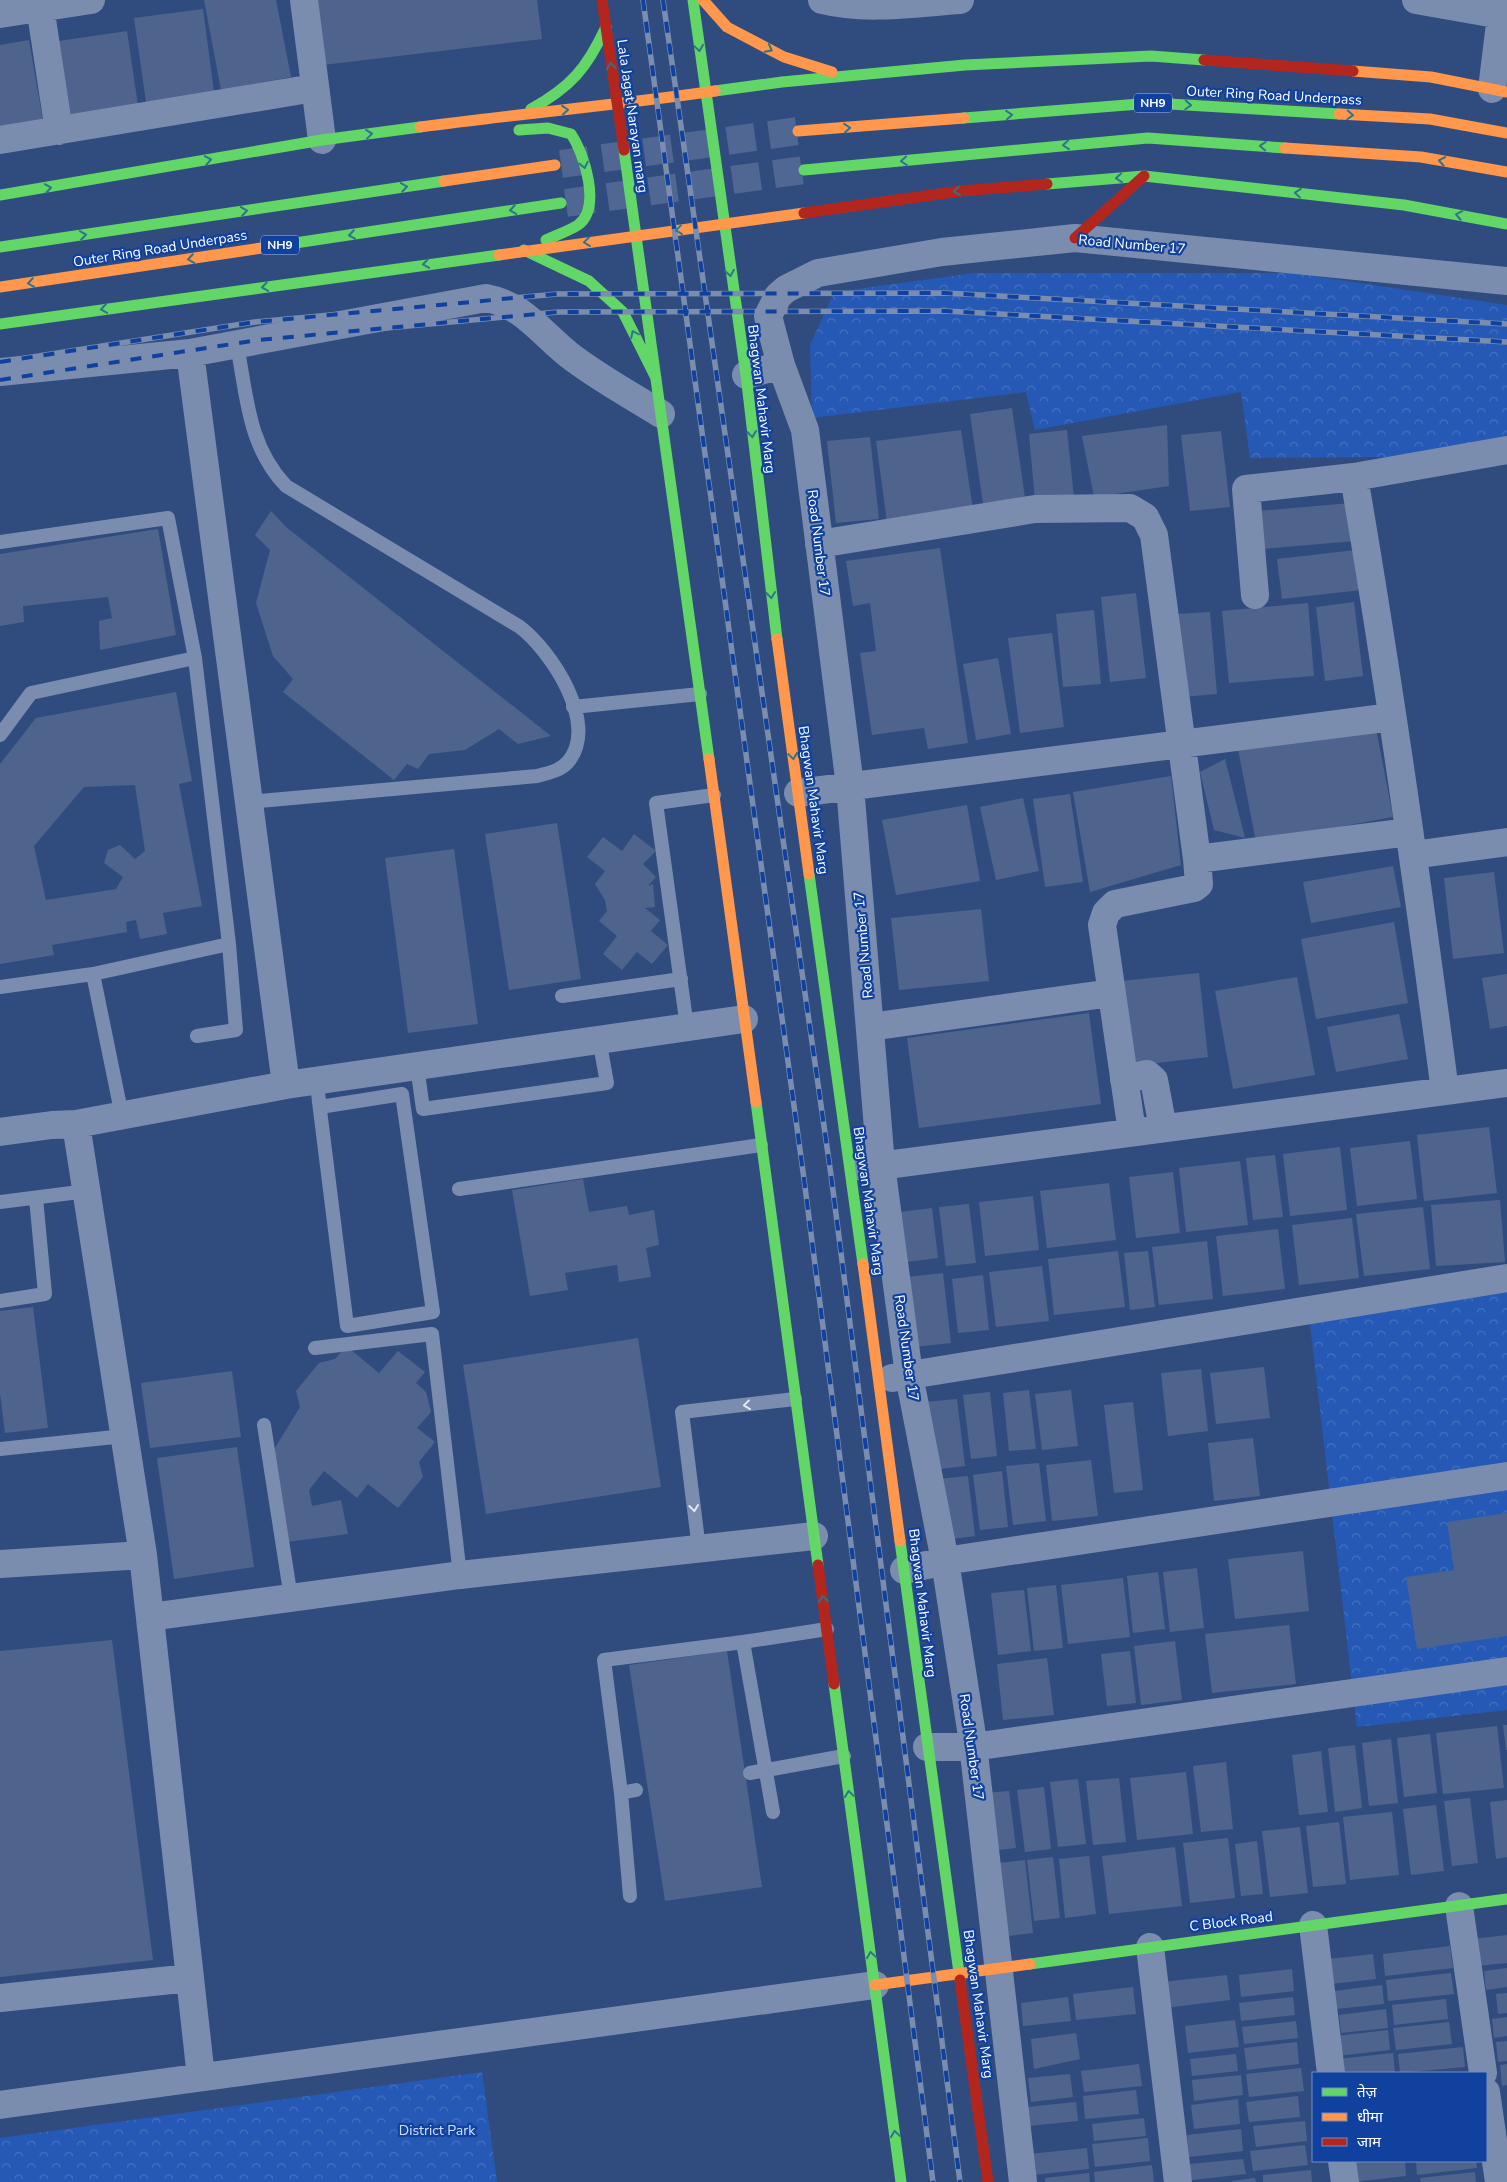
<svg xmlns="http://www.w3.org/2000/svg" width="1507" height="2182" viewBox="0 0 1507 2182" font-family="'Nunito Sans','Noto Sans Devanagari',sans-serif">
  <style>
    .park { fill: url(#park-crowns) }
    .building { fill: #4e648d; fill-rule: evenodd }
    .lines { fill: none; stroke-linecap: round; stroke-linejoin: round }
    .highway-tunnel { stroke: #4f6792; stroke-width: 28; stroke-dasharray: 28 14; stroke-linecap: butt }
    .lane { stroke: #7b8daf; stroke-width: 14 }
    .street { stroke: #7b8daf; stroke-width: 28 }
    .fast { stroke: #63d668; stroke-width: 11 }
    .slow { stroke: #ff974d; stroke-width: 11 }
    .jam { stroke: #b3261e; stroke-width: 11 }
    .rail-casing { stroke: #7b8dae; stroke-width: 5.5 }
    .rail { stroke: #10419f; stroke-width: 4; stroke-dasharray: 11; stroke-linecap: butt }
    .oneway { stroke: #2d758c }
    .oneway2 { stroke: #e5e8ef }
    .labels { text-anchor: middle; stroke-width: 4.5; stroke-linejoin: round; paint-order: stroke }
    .shield { fill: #10419f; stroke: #b7c6e2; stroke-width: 1 }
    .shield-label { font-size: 12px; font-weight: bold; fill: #fff }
    .street-label { font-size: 14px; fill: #fff; stroke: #10419f }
    .park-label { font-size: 14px; fill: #d0e1fe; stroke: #10419f }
  </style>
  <defs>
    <pattern id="park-crowns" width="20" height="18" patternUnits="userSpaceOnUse" patternTransform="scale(1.25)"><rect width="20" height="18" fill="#2559b5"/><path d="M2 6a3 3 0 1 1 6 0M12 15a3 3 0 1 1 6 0" fill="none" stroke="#4672c0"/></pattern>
  </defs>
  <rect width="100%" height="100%" fill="#304c7f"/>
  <path class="park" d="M974,273H1293L1507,305V437L1389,457L1250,458L1241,392L1035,430L1026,392L812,418L810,345L833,295L857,289Z
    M1507,1275V1710L1357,1727L1307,1298Z
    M482,2072L497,2182H0V2138Z"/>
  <path class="building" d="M204,0H276L291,77L221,90Z
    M315,0H537L542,39L323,65Z
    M203,9L214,92L146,102L134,18Z
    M127,31L139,112L64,123L52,42Z
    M29,40L43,121L0,129V45Z
    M1012,408L1025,498L983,504L970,414Z
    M1167,425L1169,486L1094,497L1082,436Z
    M961,430L973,510L887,522L876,441Z
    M1067,430L1074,498L1035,501L1029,434Z
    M1221,431L1230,507L1190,511L1181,435Z
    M870,437L879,519L836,523L827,441Z
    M1351,503L1355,541L1262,549L1259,511Z
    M271,511L286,527L551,736L518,744L499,729L465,750L429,754L418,769L407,764L394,780L283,692L293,679L273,656L256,603L270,550L255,535Z
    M158,529L176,635L100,650L99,621L112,618L108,597L23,606L24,622L0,626V554Z
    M940,548L968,743L928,749L924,728L872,735L860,653L876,651L870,603L853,606L846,561Z
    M1356,550L1361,590L1282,599L1277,559Z
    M1136,593L1146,678L1110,682L1101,597Z
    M1354,602L1363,676L1325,681L1316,607Z
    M1308,603L1314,676L1229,683L1222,611Z
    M1094,610L1101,684L1063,687L1056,614Z
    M1210,612L1217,694L1183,697L1177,614Z
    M1052,633L1064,727L1020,733L1008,638Z
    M998,658L1011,734L976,740L963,664Z
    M176,692L192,781L179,784L202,906L163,913L167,934L140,939L136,920L126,922L127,932L52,945L54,955L0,964V764L36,718ZM135,785L145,851L135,859L120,845L108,850L104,863L123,877L116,889L46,900L34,846L84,787Z
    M1375,723L1393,817L1256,842L1238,749Z
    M1225,759L1245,838L1214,830L1200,772Z
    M1171,776L1181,865L1090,892L1073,792Z
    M1070,794L1083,882L1045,887L1033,799Z
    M1023,798L1039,871L996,880L980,807Z
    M967,805L980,881L896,895L882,820Z
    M557,823L581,979L509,990L485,834Z
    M634,834L656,851L643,864L656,877L648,886L653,884L655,907L645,908L660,920L651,931L668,945L652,964L637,952L622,970L603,954L617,936L599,921L607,911L605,900L595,884L605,871L587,857L603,837L622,851Z
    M454,849L478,1024L408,1033L385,858Z
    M1393,866L1401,907L1311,923L1303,882Z
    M1494,872L1504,953L1453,959L1444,878Z
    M981,909L989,981L899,990L891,918Z
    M1394,922L1408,1003L1316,1019L1301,939Z
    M1199,973L1208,1057L1131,1066L1121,981Z
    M1507,974V1026L1490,1029L1482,978Z
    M1297,977L1315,1075L1233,1089L1215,991Z
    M1089,1013L1101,1104L919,1128L907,1038Z
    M1399,1014L1408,1059L1336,1072L1327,1027Z
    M1489,1127L1497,1193L1424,1201L1417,1135Z
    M1410,1141L1417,1199L1357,1206L1350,1148Z
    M1340,1147L1347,1210L1290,1216L1283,1154Z
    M1275,1155L1283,1217L1253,1220L1246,1158Z
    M1240,1161L1248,1225L1186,1232L1179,1168Z
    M1173,1172L1180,1233L1136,1238L1129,1177Z
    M583,1179L589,1212L627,1206L629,1215L654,1210L659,1245L646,1248L651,1277L619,1282L617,1265L565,1273L568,1290L530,1296L512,1190Z
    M1109,1183L1116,1240L1047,1248L1040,1191Z
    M1033,1196L1039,1250L985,1256L979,1202Z
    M1500,1200L1505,1262L1436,1266L1431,1205Z
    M969,1204L976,1263L946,1266L939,1207Z
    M1423,1207L1430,1269L1364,1276L1356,1214Z
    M932,1208L938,1258L906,1262L900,1212Z
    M1352,1218L1359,1278L1299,1285L1292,1225Z
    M1278,1229L1285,1289L1223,1296L1216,1236Z
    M1207,1241L1213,1299L1159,1305L1152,1247Z
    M1118,1251L1125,1307L1054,1315L1048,1259Z
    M1148,1251L1155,1307L1130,1310L1124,1253Z
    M1042,1266L1049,1321L996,1327L989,1272Z
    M943,1273L951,1343L914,1347L906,1277Z
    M983,1275L989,1330L958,1333L952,1279Z
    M33,1307L48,1428L5,1433L0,1393V1311Z
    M638,1338L661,1487L486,1514L463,1365Z
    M346,1346L379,1373L398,1351L425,1372L416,1383L426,1392L431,1412L417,1428L435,1442L419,1462L423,1477L398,1508L368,1484L357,1498L324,1471L309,1490L312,1506L341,1500L348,1534L287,1542L272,1453L300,1407L296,1391L319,1363L335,1359Z
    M1264,1367L1270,1418L1216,1424L1210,1373Z
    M1201,1369L1208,1431L1168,1436L1161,1373Z
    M232,1371L241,1437L150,1448L141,1383Z
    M1029,1390L1036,1449L1009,1451L1003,1393Z
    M1071,1390L1078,1446L1042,1450L1035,1394Z
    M990,1392L997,1456L971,1459L963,1395Z
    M957,1399L965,1466L932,1470L924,1402Z
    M1133,1402L1143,1490L1114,1493L1104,1405Z
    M1253,1438L1260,1496L1214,1501L1208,1443Z
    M237,1447L254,1567L174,1579L157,1458Z
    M1091,1460L1098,1516L1052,1521L1046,1465Z
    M1039,1463L1046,1521L1013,1525L1006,1466Z
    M1002,1471L1008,1527L980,1530L973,1475Z
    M968,1476L975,1536L944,1540L937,1479Z
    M1507,1513V1636L1417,1649L1406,1577L1454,1570L1447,1522Z
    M1303,1551L1309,1611L1235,1619L1228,1559Z
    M1197,1568L1204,1628L1170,1632L1163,1572Z
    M1158,1572L1165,1629L1133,1633L1127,1576Z
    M1123,1578L1130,1637L1068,1644L1061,1585Z
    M1056,1585L1063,1648L1034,1651L1027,1588Z
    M1024,1590L1031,1651L998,1655L991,1593Z
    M1289,1625L1296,1684L1212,1693L1205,1634Z
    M112,1640L153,1960L0,1977V1651Z
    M1175,1641L1182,1700L1141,1705L1134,1646Z
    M727,1651L762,1887L665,1901L629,1665Z
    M1130,1651L1136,1703L1107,1706L1101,1654Z
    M1047,1658L1054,1715L1003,1720L997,1664Z
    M1503,1725H1507V1750H1506Z
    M1497,1726L1504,1788L1443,1794L1436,1733Z
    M1430,1734L1437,1793L1404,1797L1397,1738Z
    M1391,1739L1398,1803L1369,1806L1362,1743Z
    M1355,1745L1362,1808L1335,1812L1328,1748Z
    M1321,1751L1328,1812L1299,1815L1292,1755Z
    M1226,1762L1233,1829L1201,1832L1193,1766Z
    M1186,1772L1193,1834L1137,1840L1130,1778Z
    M1119,1778L1126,1842L1093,1845L1086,1781Z
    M1078,1779L1086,1844L1058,1847L1050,1782Z
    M1044,1787L1051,1849L1025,1852L1017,1790Z
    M1009,1791L1016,1848L990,1851L984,1793Z
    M1470,1798L1478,1863L1452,1866L1444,1801Z
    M1507,1800V1857L1496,1859L1490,1802Z
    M1436,1805L1444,1871L1411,1875L1403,1809Z
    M1392,1812L1399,1875L1350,1880L1343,1817Z
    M1339,1822L1346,1884L1313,1887L1306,1826Z
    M1300,1827L1308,1893L1270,1897L1262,1831Z
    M1228,1838L1235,1898L1190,1903L1183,1843Z
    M1257,1841L1263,1894L1241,1896L1235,1844Z
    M1175,1847L1182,1906L1109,1914L1102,1856Z
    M1089,1856L1096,1914L1065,1918L1059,1859Z
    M1053,1857L1060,1918L1034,1921L1027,1860Z
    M1025,1860L1033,1933L999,1937L990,1864Z
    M1507,1935V1963L1476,1966L1473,1939Z
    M1450,1946L1453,1968L1385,1976L1383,1954Z
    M1373,1954L1376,1979L1331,1984L1328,1959Z
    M1507,1968V1987L1486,1990L1484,1971Z
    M1292,1969L1294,1991L1241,1997L1239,1975Z
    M1451,1973L1454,1994L1388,2001L1386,1980Z
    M1227,1975L1230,2000L1165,2008L1162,1982Z
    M1382,1985L1384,2004L1336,2009L1334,1991Z
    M1133,1987L1136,2014L1076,2020L1073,1994Z
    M1507,1993V2013L1498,2014L1496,1994Z
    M1068,1997L1071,2021L1023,2026L1021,2003Z
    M1293,1997L1295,2015L1241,2021L1239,2003Z
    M1446,1999L1448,2019L1394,2025L1392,2005Z
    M1386,2009L1388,2028L1341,2033L1339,2015Z
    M1507,2017V2036L1494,2038L1492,2019Z
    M1235,2020L1239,2047L1188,2053L1185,2026Z
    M1296,2021L1298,2038L1244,2044L1242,2027Z
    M1449,2022L1452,2044L1396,2050L1393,2028Z
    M1388,2030L1390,2050L1338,2056L1336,2036Z
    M1076,2033L1080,2059L1034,2069L1031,2039Z
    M1507,2041V2061L1498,2062L1496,2042Z
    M1297,2042L1299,2064L1247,2070L1244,2048Z
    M1463,2047L1465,2067L1400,2073L1398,2054Z
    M1393,2053L1395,2073H1339L1337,2059Z
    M1236,2054L1238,2071L1192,2076L1190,2059Z
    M1139,2064L1142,2086L1084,2092L1081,2071Z
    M1507,2064V2085L1502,2086L1500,2065Z
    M1301,2068L1304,2091L1249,2097L1246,2074Z
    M1070,2074L1073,2097L1031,2102L1028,2078Z
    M1241,2075L1243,2095L1194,2101L1192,2080Z
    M1136,2090L1139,2114L1085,2119L1083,2096Z
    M1298,2096L1300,2117L1249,2122L1246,2102Z
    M1238,2099L1240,2124L1194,2129L1191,2105Z
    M1076,2102L1078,2121L1029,2126L1027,2107Z
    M1144,2118L1146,2136L1094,2141L1092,2124Z
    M1305,2121L1307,2141L1256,2147L1253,2126Z
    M1241,2129L1243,2151L1189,2157L1187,2135Z
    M1148,2138L1150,2161L1095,2167L1092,2144Z
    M1305,2145L1308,2165L1253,2171L1250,2151Z
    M1087,2148L1089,2169L1033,2175L1030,2154Z
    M1243,2159L1246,2174L1192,2180L1189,2164Z
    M1351,2161H1405L1406,2176L1354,2182Z
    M1416,2161H1476L1477,2168L1417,2175Z
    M1152,2165L1154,2182H1095L1094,2172Z
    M1311,2170L1312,2182H1263V2175Z
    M1475,2172L1476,2182H1421L1420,2178Z
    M1089,2173L1090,2182H1045V2178Z
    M1255,2178L1256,2182H1232V2181Z"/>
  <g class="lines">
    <path class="highway-tunnel" d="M561,164L798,131
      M566,203L804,170"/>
    <path class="lane" d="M237,345C247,397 248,446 286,486L520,627C551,651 600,724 568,762C560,771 548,773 537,776L249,802
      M0,542L168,518L195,658
      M573,707L700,694
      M0,735L31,693L195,658L229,944L93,974
      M0,987L93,974L122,1116
      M562,996L681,979
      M687,1027L656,803L714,795
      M197,1036L236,1030L229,944
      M417,1066L423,1109L607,1083L599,1039
      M317,1081L319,1102L347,1326L433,1312L402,1094L320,1107
      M459,1189L761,1145
      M0,1202L87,1191
      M0,1301L45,1294L36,1198
      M315,1348L432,1334L460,1575
      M264,1425L291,1598
      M0,1449L124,1436
      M699,1549L682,1412L795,1399
      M743,1642L773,1812
      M750,1773L844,1756
      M621,1793L636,1790
      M630,1896L621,1793L604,1660L743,1642L827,1629"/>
    <path class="street" d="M39,0L59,131
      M304,0L322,140
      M822,0C866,11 915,3 960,0
      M1416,0L1507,16
      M0,14L91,0
      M1492,89L1501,16L1499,0
      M0,140L314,88
      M190,353L286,1085
      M781,365L805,430L850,786L881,1165L909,1375L945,1561L972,1736L1023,2182
      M0,372L190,353L486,298C525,305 543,336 573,358C601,379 632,396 661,414
      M746,375L781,365L768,316L778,296L786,289L818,273L942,252L1075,238L1507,281
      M1354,477C1389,681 1418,886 1445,1091
      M819,544L1035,509L1130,508L1145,517L1154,535L1197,859L1199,884L1194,888L1115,904L1106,913L1102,925L1132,1132
      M1255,595L1246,489L1354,477L1507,450
      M798,793L1392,717
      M1413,855L1507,842
      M1197,859L1409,832
      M870,1027L1111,993
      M1124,1079L1147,1074L1154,1080L1163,1128
      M76,1124L143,1555L201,2077
      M0,1132L52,1125L76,1124L286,1085L744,1019
      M864,1168L1507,1083
      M892,1378L1507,1278
      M0,1564L143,1555
      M904,1570L945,1561L1507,1476
      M150,1617L460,1575L814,1536
      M927,1747H973L1507,1671
      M1459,1906L1483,2073
      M1313,1925L1331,2073
      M1150,1947L1178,2182
      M0,1998L190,1978
      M1486,2092L1499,2182
      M0,2105L875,1985
      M1342,2161L1345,2182"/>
    <path class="fast" d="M693,0L746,375L777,639
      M715,91L782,82L965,65L1151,56L1204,60
      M531,109C571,87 587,68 606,27
      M964,118L1152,103L1339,114
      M519,130L548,128L571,134C584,153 602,208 578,225C569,231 556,235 546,240
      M624,150L709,759
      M804,170L1148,138L1285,148
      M1047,184L1144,176L1404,205L1507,224
      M0,195L322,140L420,127
      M282,245L561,203
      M0,247L444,181
      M524,250L589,281L623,312L656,378
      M0,324L499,255
      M809,874L863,1264
      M756,1102L818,1565
      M900,1541L960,1980
      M834,1684L901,2182
      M1030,1964L1507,1899"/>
    <path class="slow" d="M703,0L727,27L784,57L832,72
      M1353,71L1431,77L1507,92
      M1339,114L1430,119L1507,133
      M420,127C518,114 617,105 715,91
      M798,131L964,118
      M1285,148L1421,157L1507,172
      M444,181L555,165
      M499,255L804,213
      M0,287L282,245
      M777,639L809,874
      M709,759L756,1102
      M863,1264L900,1541
      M875,1985L1030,1964"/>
    <path class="jam" d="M602,0L624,150
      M1204,60L1353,71
      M804,213L961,191L1047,184
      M1075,238L1144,176
      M818,1565L834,1684
      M960,1980L988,2182"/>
    <defs>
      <path id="rail" d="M643,0L804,1179L933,2182
        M663,0L831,1175L960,2182
        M0,362L255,322L557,294L945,293L1507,324
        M0,380L258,340L558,312L945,311L1507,342"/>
    </defs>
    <use href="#rail" class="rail-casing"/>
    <use href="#rail" class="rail"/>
  </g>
  <defs><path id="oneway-chevron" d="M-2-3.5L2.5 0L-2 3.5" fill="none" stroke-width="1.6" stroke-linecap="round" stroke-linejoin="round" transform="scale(1.25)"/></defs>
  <g class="oneway">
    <use href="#oneway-chevron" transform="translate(699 48) rotate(82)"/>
    <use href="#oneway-chevron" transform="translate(769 49) rotate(28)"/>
    <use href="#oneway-chevron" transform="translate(611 66) rotate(-98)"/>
    <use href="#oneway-chevron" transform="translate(1188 105) rotate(3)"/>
    <use href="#oneway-chevron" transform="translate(565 110) rotate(-5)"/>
    <use href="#oneway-chevron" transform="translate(1009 115) rotate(-5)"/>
    <use href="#oneway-chevron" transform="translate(1350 115) rotate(3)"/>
    <use href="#oneway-chevron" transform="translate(847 128) rotate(-5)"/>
    <use href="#oneway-chevron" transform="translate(369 134) rotate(-7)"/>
    <use href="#oneway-chevron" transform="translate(1066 145) rotate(175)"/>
    <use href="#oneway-chevron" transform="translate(1263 146) rotate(-176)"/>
    <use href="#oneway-chevron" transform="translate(208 160) rotate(-10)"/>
    <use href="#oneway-chevron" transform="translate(904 161) rotate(175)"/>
    <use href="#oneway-chevron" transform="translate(1442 161) rotate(-170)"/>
    <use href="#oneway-chevron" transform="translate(584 165) rotate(78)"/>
    <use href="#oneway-chevron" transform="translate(1119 178) rotate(175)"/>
    <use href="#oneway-chevron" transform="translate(404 187) rotate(-8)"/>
    <use href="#oneway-chevron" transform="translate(48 188) rotate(-9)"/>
    <use href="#oneway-chevron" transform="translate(957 191) rotate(173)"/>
    <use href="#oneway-chevron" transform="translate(1298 193) rotate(-174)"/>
    <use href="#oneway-chevron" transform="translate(513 210) rotate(171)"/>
    <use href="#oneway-chevron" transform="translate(244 211) rotate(-8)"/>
    <use href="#oneway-chevron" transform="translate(1459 215) rotate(-169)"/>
    <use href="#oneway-chevron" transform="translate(679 230) rotate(173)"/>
    <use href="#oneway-chevron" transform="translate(83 235) rotate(-8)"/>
    <use href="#oneway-chevron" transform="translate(352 235) rotate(171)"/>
    <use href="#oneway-chevron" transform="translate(587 242) rotate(173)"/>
    <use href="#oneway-chevron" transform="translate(191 259) rotate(171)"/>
    <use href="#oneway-chevron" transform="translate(426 264) rotate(172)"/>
    <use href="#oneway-chevron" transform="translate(730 273) rotate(81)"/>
    <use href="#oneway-chevron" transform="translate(31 283) rotate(171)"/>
    <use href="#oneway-chevron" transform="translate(265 287) rotate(172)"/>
    <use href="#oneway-chevron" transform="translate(104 309) rotate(172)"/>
    <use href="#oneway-chevron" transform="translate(634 334) rotate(-116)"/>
    <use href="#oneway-chevron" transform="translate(752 434) rotate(83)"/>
    <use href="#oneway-chevron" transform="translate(771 595) rotate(83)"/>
    <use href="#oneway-chevron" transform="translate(793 756) rotate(82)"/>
    <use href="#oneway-chevron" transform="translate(823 1599) rotate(-98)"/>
    <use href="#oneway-chevron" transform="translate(849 1794) rotate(-98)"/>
    <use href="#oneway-chevron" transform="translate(871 1955) rotate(-98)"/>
    <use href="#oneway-chevron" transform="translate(895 2134) rotate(-98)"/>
  </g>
  <g class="oneway2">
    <use href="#oneway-chevron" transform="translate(747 1405) rotate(173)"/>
    <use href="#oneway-chevron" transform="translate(694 1508) rotate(83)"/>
  </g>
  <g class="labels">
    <g class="shield">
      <rect x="1134" y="93.5" width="38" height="19" rx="4"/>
      <rect x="261" y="235.5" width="38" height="19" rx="4"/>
    </g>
    <g class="shield-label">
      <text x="1153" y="107">NH9</text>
      <text x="280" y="249">NH9</text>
    </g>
    <g class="street-label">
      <text transform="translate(1274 95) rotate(3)" y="5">Outer Ring Road Underpass</text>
      <text transform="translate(633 116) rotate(82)" y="5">Lala Jagat Narayan marg</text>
      <text transform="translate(1132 244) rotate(5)" y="5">Road Number 17</text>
      <text transform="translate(160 248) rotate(-9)" y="5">Outer Ring Road Underpass</text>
      <text transform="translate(762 399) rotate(83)" y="5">Bhagwan Mahavir Marg</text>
      <text transform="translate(819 543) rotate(83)" y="5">Road Number 17</text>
      <text transform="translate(814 800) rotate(82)" y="5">Bhagwan Mahavir Marg</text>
      <text transform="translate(863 945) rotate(-95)" y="5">Road Number 17</text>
      <text transform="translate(869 1201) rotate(82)" y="5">Bhagwan Mahavir Marg</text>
      <text transform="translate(907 1348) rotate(82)" y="5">Road Number 17</text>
      <text transform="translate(923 1603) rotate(83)" y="5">Bhagwan Mahavir Marg</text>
      <text transform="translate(972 1747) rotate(82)" y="5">Road Number 17</text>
      <text transform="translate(1231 1921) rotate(-7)" y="5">C Block Road</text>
      <text transform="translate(979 2004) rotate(82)" y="5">Bhagwan Mahavir Marg</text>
    </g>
    <g class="park-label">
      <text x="437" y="2135">District Park</text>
    </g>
  </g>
  <rect x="1312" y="2072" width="175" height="90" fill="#10419f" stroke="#708dc5"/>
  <rect x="1322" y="2088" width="25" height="8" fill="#63d668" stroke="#708dc5"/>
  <text x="1357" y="2097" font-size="15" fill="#ffffff">तेज़</text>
  <rect x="1322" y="2113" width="25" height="8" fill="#ff974d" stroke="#708dc5"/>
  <text x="1357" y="2122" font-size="15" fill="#ffffff">धीमा</text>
  <rect x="1322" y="2138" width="25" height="8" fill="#b3261e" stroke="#708dc5"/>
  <text x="1357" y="2147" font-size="15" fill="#ffffff">जाम</text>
</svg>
